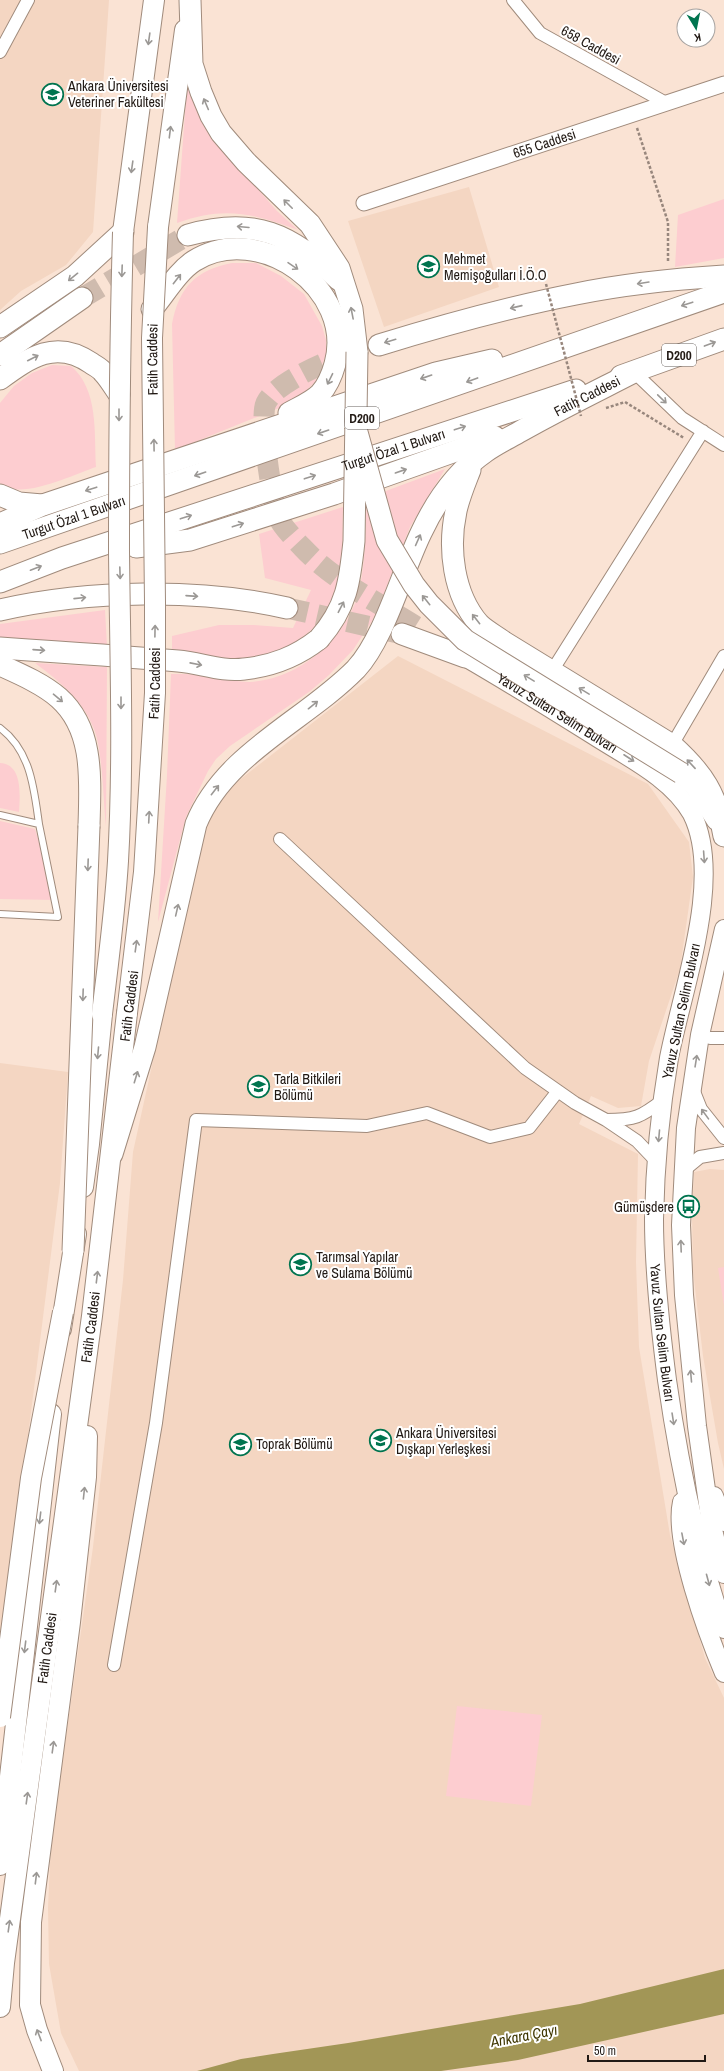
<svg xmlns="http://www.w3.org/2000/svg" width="724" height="2071" viewBox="0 0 724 2071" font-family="'Archivo Narrow',sans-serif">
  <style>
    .built { fill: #f4d6c2 }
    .green { fill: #fdcdd0 }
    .water { fill: #a29656 }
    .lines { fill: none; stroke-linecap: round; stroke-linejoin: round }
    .trunk-tunnel { stroke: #cfbbae; stroke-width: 21; stroke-dasharray: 21 10; stroke-linecap: butt }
    .service-casing { stroke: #a08b7c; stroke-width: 8 }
    .minor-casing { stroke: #a08b7c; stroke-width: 14 }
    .tertiary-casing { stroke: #a08b7c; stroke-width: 17 }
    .secondary-casing { stroke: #a08b7c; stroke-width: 20 }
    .primary-casing { stroke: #a08b7c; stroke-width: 22 }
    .trunk-casing { stroke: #a08b7c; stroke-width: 23 }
    .path { stroke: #98877d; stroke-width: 2.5; stroke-dasharray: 3 2; stroke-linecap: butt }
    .service { stroke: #fff; stroke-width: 6 }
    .minor { stroke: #fff; stroke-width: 12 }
    .tertiary { stroke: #fff; stroke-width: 15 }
    .secondary { stroke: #fff; stroke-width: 18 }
    .primary { stroke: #fff; stroke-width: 20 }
    .trunk { stroke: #fff; stroke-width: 21 }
    .primary-bridge-casing { stroke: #a08b7c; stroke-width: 22; stroke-linecap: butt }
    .trunk-bridge-casing { stroke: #a08b7c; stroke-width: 23; stroke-linecap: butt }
    .path-bridge { stroke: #98877d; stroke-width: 2.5; stroke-dasharray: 3 2; stroke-linecap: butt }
    .primary-bridge { stroke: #fff; stroke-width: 20 }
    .trunk-bridge { stroke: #fff; stroke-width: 21 }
    .oneway { stroke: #9b9895 }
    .labels { text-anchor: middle; stroke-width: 4; stroke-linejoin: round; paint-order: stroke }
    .shield { fill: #fff; stroke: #645e5a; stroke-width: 1 }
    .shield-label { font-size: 13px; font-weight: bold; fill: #211914 }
    .street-label { font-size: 14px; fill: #211914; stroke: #fff }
    .poi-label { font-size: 14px; fill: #211914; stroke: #fff; text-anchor: start }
    .water-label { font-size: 15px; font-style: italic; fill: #3f3600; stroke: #fff }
  </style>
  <rect width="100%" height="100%" fill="#fae3d4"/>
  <path class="built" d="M0,0H109L93,232L66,265L21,291L0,310Z
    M469,187L499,287L384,327L348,221Z
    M398,656L648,784L689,842L693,877L680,969L649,1061L641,1106L618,1108L591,1096L579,1124L638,1154L636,1262L639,1347L670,1535L705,1658L724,1698V2071H79L61,2033L49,1964L48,1908L51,1842L93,1547L123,1280L133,1152L205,824L233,785Z
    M0,1063L68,1072L60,1183L0,1657Z
    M710,1169L724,1170V1469L718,1443L703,1356L693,1271L692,1213L694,1172Z"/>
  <path class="green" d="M187,85L205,127L215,140L277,211L298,230C253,213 224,206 177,223Z
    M724,199V258L675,267L678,215Z
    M232,263H256L281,276L304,294L322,326L326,340V355L315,382L294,402L175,450L172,324C179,288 195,270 232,263Z
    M52,365L71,366C99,390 94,433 96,467C75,474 18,502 0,483V403L14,386L32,373Z
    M445,469L410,527L381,601L372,621L353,650L329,675L309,692L230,746L216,759L208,771L186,817L158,922L167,775L171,674C187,674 202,674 217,677C228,679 238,682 250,682C301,679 350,636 360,586C366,558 365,527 367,498Z
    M343,507C342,529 344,553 341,575C334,613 308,641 272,653C266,654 260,657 254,658C226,660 199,656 172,651V636L219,625H254L293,628L311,590L265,578L259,534Z
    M105,610L107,646L0,638V624Z
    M35,663L107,667L106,826C103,800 103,752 94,729C83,700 59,681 35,663Z
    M0,763C23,764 20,796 19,812L0,808Z
    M0,821L35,829L57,900L0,899Z
    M724,1267V1306L718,1268Z
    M457,1706L542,1715L531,1806L446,1796Z"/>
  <path class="water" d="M724,1969V2014L518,2060L441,2071H197L241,2059L273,2054L348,2043L580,2004Z"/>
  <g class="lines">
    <path class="trunk-tunnel" d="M82,298L188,235
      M351,353C329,360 276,382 266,403C259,417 272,501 278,517C281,525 296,541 303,548C334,581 379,603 417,627
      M287,608L398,633"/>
    <defs>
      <path id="service" d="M0,728C31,751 34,789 39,824
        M0,815L39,824L58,917L0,914"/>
      <path id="minor" d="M513,0L540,33L666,103
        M0,52L28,0
        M634,372L682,418L724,445
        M552,671L703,431
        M672,745L724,656
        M280,839L525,1068L575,1103L606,1120L637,1141L658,1163
        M710,1038H724
        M693,1089L701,1109L724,1138
        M606,1120C635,1120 641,1117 663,1100
        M683,1171L700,1157L724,1153
        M114,1665L156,1423L196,1120L367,1126L427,1113L490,1137L529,1128L558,1091"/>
      <g id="tertiary">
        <path id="s1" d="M364,203L724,84"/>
      </g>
      <g id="secondary">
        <path id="s2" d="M465,657C508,682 550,708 593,735C627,757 672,778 692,814C724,878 682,990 669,1058C660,1111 655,1166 654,1219C654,1273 660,1326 667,1380C679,1464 696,1548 724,1629"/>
        <path d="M681,773L695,788L716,821"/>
        <path d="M724,929L700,1035L686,1128L681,1225L684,1295L697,1426L710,1518L724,1574"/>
        <path d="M714,1496L724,1522"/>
        <path d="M682,1502C673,1541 708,1635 724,1673"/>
      </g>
      <g id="primary">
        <path d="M158,227L185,30"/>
        <path d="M123,232L154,0"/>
        <path d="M83,1187L89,1144L102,1014"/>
        <path d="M61,1329L76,1234"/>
        <path d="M0,1865L51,1414"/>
        <path id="s3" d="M0,2007L4,1963L92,1316L127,1013"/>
        <path d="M53,2071L37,2030L30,2005L31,1922L70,1622L86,1477L87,1436"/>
      </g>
      <g id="trunk">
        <path d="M190,0L192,64L201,92L211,116L221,133L246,162L310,224L339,268L352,309L357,352"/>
        <path d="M188,235C255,216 291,234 339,280"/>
        <path d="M152,309C165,294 177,272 194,261C259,220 356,289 335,364C332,375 328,385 320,394C312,402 300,407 289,413"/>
        <path d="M0,327L75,276L123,232"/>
        <path d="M379,345C444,325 509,307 576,294C625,284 674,279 724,276"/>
        <path d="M0,355L82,298"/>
        <path d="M621,376L724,339"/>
        <path d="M0,379C30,357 56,339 91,363C95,366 100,368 103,372C109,378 114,387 119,394"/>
        <path d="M470,470C465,483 459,497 456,511C448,548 453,594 479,624C486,631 496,636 504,642L672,745C703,773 717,794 724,836"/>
        <path d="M0,495L19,503L42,505"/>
        <path d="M0,524L43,505L436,373L492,360"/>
        <path id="s4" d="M0,543L724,292"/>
        <path d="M136,547L190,540L334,494L495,437"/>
        <path id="s5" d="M0,582L62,558L576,390"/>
        <path d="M0,610C88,590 200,588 287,608"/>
        <path d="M402,634L465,657"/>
        <path d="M0,648C60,652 119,656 178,661C201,663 222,672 244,669C273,666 296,657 319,639"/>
        <path d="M0,665C20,674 43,684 59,698C95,730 90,782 89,826"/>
        <path id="s6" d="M112,1154L145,1047L196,824C225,753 305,721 356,669C384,639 402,572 421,533C435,503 456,472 485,452C496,444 509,438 521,431C558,410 597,391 634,372"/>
      </g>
    </defs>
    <use href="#service" class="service-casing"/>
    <use href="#minor" class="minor-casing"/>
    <use href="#tertiary" class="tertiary-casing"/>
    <use href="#secondary" class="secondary-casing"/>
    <use href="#primary" class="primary-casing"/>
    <use href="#trunk" class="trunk-casing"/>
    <path class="path" d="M637,128L668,222V263
      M606,408L625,402L684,438"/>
    <use href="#service" class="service"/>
    <use href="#minor" class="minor"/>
    <use href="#tertiary" class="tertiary"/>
    <use href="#secondary" class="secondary"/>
    <use href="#primary" class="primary"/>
    <use href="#trunk" class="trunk"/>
    <defs>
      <g id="primary-bridge">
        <path id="s7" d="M127,1013L144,872L155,693V602L152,338L158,227"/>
        <path d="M102,1014C108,963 115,912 118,861C124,758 120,654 119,551C119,444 120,338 123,232"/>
        <path d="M0,1717L31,1478L63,1312"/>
      </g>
      <path id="trunk-bridge" d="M355,425L387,540L414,585L429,604L465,640L681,773
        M319,639C347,607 350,581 354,541L357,352
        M73,1251L89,826"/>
    </defs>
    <use href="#primary-bridge" class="primary-bridge-casing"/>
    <use href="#trunk-bridge" class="trunk-bridge-casing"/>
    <path class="path-bridge" d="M546,284L581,416"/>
    <use href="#primary-bridge" class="primary-bridge"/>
    <use href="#trunk-bridge" class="trunk-bridge"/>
  </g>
  <defs><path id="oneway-shaft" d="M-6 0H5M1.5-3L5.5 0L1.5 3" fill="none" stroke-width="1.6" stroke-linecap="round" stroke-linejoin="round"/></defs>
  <g class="oneway">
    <use href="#oneway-shaft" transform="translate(149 39) rotate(98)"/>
    <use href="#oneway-shaft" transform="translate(206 104) rotate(-113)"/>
    <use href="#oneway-shaft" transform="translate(170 132) rotate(-83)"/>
    <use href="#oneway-shaft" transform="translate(132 167) rotate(98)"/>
    <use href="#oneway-shaft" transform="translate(288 204) rotate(-135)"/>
    <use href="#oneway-shaft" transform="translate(243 227) rotate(-175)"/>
    <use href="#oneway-shaft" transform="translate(293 266) rotate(34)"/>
    <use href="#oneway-shaft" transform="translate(122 271) rotate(92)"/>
    <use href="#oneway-shaft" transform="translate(73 277) rotate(141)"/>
    <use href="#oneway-shaft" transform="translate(177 279) rotate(-52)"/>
    <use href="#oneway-shaft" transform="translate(643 283) rotate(171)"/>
    <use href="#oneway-shaft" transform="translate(687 304) rotate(162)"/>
    <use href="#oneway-shaft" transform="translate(516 307) rotate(167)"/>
    <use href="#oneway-shaft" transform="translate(352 313) rotate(-101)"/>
    <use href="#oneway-shaft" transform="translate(390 341) rotate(163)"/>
    <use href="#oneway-shaft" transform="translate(710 344) rotate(-20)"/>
    <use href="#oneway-shaft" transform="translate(33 358) rotate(-27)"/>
    <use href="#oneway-shaft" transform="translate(426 377) rotate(161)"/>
    <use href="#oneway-shaft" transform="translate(330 379) rotate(116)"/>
    <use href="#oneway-shaft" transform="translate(472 380) rotate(160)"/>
    <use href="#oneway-shaft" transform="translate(662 399) rotate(44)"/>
    <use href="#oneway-shaft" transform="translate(119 415) rotate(90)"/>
    <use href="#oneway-shaft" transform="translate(460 428) rotate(-18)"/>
    <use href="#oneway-shaft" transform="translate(323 432) rotate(161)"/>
    <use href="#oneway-shaft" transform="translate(154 445) rotate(-91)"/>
    <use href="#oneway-shaft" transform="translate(401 471) rotate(-19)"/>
    <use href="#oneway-shaft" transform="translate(200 474) rotate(161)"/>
    <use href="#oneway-shaft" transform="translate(310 477) rotate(-18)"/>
    <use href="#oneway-shaft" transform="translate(91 489) rotate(162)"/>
    <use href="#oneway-shaft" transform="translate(186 517) rotate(-18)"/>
    <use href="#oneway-shaft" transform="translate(238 525) rotate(-18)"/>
    <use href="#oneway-shaft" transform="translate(418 540) rotate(-66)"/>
    <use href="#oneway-shaft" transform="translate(36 568) rotate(-21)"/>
    <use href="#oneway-shaft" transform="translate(120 573) rotate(88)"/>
    <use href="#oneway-shaft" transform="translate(192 596) rotate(4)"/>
    <use href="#oneway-shaft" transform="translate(80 598) rotate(-6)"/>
    <use href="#oneway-shaft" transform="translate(426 600) rotate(-129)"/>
    <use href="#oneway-shaft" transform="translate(341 607) rotate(-63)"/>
    <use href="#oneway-shaft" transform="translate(476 619) rotate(-128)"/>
    <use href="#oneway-shaft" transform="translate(155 631) rotate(-89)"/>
    <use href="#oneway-shaft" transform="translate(39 650) rotate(4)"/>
    <use href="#oneway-shaft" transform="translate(196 664) rotate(11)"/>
    <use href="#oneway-shaft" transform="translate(529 678) rotate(-149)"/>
    <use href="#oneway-shaft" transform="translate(584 691) rotate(-149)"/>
    <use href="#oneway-shaft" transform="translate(58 698) rotate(40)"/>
    <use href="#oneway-shaft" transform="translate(121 703) rotate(90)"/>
    <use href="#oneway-shaft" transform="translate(313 705) rotate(-39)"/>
    <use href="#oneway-shaft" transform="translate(629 758) rotate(33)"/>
    <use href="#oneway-shaft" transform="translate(691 764) rotate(-133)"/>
    <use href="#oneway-shaft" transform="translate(215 790) rotate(-52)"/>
    <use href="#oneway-shaft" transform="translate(149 817) rotate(-87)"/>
    <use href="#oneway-shaft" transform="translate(704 857) rotate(86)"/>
    <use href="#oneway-shaft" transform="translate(88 865) rotate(92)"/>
    <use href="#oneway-shaft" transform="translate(177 910) rotate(-77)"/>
    <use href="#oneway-shaft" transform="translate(136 946) rotate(-82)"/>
    <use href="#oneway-shaft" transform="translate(83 995) rotate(92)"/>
    <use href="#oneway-shaft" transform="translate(98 1053) rotate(95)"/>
    <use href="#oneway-shaft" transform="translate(696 1061) rotate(-81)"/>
    <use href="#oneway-shaft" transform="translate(136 1077) rotate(-73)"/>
    <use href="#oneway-shaft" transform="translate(705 1114) rotate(-126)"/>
    <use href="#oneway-shaft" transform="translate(659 1136) rotate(95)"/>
    <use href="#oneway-shaft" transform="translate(681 1246) rotate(-92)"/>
    <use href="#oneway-shaft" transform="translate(97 1277) rotate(-83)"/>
    <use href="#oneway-shaft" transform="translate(691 1376) rotate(-95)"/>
    <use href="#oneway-shaft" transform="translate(673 1419) rotate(81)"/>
    <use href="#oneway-shaft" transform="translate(84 1493) rotate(-84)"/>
    <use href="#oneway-shaft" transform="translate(40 1518) rotate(97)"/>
    <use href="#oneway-shaft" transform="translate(683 1539) rotate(79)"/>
    <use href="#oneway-shaft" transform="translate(708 1580) rotate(75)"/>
    <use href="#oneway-shaft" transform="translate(56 1586) rotate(-82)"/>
    <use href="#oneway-shaft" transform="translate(25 1647) rotate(97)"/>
    <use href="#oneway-shaft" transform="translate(53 1747) rotate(-82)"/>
    <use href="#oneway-shaft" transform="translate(27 1798) rotate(-82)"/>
    <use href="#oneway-shaft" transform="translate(36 1878) rotate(-83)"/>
    <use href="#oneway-shaft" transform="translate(9 1926) rotate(-82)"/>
    <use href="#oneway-shaft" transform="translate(39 2035) rotate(-111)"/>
  </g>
  <defs>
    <symbol id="university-ring" viewBox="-11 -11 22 22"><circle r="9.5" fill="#fff" stroke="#00744f" stroke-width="1.5"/><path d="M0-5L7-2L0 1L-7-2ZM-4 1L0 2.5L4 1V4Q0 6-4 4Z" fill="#00744f"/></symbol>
    <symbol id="school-ring" viewBox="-11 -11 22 22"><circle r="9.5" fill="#fff" stroke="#00744f" stroke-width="1.5"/><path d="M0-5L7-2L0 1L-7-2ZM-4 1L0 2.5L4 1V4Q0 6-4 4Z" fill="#00744f"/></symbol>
    <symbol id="bus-ring" viewBox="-11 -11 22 22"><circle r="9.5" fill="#fff" stroke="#00744f" stroke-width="1.5"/><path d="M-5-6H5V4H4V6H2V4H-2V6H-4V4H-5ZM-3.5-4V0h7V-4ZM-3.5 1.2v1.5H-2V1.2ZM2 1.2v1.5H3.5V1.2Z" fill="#00744f"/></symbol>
  </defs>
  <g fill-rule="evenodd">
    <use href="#university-ring" x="40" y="82" width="25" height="25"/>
    <use href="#school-ring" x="416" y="254" width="25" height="25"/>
    <use href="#school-ring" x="246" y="1074" width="25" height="25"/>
    <use href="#bus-ring" x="676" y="1194" width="25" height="25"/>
    <use href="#university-ring" x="288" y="1252" width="25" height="25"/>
    <use href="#university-ring" x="368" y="1428" width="25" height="25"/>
    <use href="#university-ring" x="228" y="1432" width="25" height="25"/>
  </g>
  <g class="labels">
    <g class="shield">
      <rect x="662" y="344" width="34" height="22" rx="3"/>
      <rect x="345" y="407" width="34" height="22" rx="3"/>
    </g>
    <g class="shield-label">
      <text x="679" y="360">D200</text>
      <text x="362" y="423">D200</text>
    </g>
    <g class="street-label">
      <text transform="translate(591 45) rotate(29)" y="5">658 Caddesi</text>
      <text dy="5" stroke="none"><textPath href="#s1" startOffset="190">655 Caddesi</textPath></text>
      <text dy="5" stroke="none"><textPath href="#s7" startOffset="655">Fatih Caddesi</textPath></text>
      <text dy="5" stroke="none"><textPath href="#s6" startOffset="938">Fatih Caddesi</textPath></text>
      <text dy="5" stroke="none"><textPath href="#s5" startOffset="415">Turgut Özal 1 Bulvarı</textPath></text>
      <text dy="5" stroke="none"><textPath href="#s4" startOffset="78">Turgut Özal 1 Bulvarı</textPath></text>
      <text dy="5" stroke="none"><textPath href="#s7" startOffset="331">Fatih Caddesi</textPath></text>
      <text dy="5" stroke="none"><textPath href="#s2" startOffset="108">Yavuz Sultan Selim Bulvarı</textPath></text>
      <text transform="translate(129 1006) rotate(-83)" y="5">Fatih Caddesi</text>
      <text transform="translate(681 1011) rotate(-78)" y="5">Yavuz Sultan Selim Bulvarı</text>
      <text dy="5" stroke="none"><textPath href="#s3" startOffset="686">Fatih Caddesi</textPath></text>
      <text dy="5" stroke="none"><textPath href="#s2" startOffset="803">Yavuz Sultan Selim Bulvarı</textPath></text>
      <text dy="5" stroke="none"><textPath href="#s3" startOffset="362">Fatih Caddesi</textPath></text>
    </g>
    <g class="poi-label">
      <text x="68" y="91">Ankara Üniversitesi<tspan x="68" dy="16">Veteriner Fakültesi</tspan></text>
      <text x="444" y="264">Mehmet<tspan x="444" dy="16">Memişoğulları İ.Ö.O</tspan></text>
      <text x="274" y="1084">Tarla Bitkileri<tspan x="274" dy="16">Bölümü</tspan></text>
      <text x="674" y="1212" text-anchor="end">Gümüşdere</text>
      <text x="316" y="1262">Tarımsal Yapılar<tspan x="316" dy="16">ve Sulama Bölümü</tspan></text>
      <text x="396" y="1438">Ankara Üniversitesi<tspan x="396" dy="16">Dışkapı Yerleşkesi</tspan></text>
      <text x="256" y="1449">Toprak Bölümü</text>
    </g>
    <g class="water-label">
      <text transform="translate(524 2036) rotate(-11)" y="5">Ankara Çayı</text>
    </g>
  </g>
  <g transform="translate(696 28) rotate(170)"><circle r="19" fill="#ffffff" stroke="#a6a3a1"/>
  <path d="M0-3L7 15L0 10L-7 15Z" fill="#00744f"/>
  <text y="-6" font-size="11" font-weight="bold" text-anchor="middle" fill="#211914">K</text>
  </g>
  <path d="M588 2055v6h117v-6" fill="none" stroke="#211914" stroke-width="2"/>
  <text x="594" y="2055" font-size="12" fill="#211914" stroke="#ffffff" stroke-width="3" paint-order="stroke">50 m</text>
</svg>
